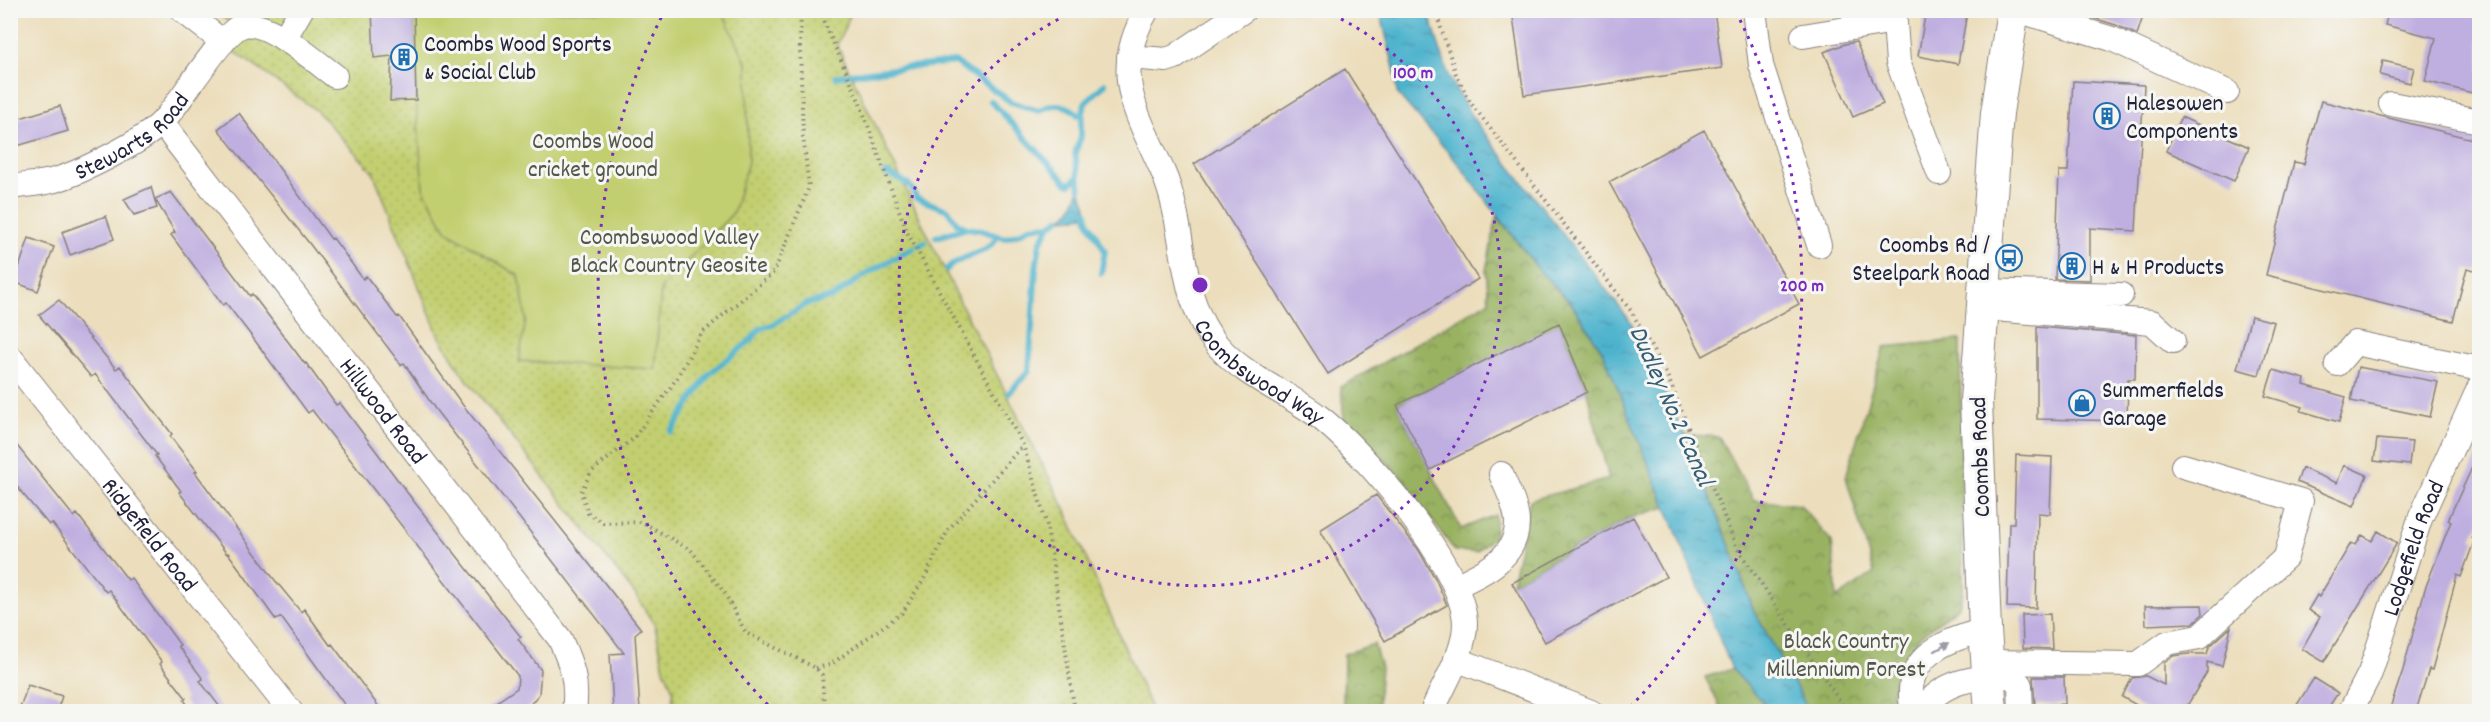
<svg xmlns="http://www.w3.org/2000/svg" width="2490" height="722" viewBox="0 0 2490 722" font-family="Dekko,sans-serif">
  <style>
    .grass { fill: url(#grass-dots); stroke: #727856; stroke-width: 1.5 }
    .forest { fill: url(#forest-crowns); stroke: #5e6a4e; stroke-width: 1.5 }
    .park { fill: #c2cf70; stroke: #727856; stroke-width: 1.5 }
    .water { fill: url(#water-ripples); stroke: #386a84; stroke-width: 1.5 }
    .lines { fill: none; stroke-linecap: round; stroke-linejoin: round }
    .stream { stroke: #4eb3cd; stroke-width: 6 }
    .building { fill: #bfafe0 }
    .minor-casing { stroke: #87807c; stroke-width: 26 }
    .major-casing { stroke: #87807c; stroke-width: 34 }
    .path { stroke: #87807c; stroke-width: 4; stroke-dasharray: 1.5 4.5; stroke-linecap: butt }
    .minor { stroke: #fff; stroke-width: 24 }
    .major { stroke: #fff; stroke-width: 32 }
    .oneway { fill: #9c9ca7 }
    .ring { fill: none; stroke: #7b2cbf; stroke-width: 3; stroke-dasharray: 3 6 }
    .labels { text-anchor: middle; stroke-width: 6; stroke-linejoin: round; paint-order: stroke }
    .poi-label { font-size: 24px; fill: #22223b; stroke: #f6f6f2; text-anchor: start }
    .street-label { font-size: 24px; fill: #22223b; stroke: #f6f6f2 }
    .park-label { font-size: 24px; fill: #52564b; stroke: #f6f6f2 }
    .water-label { font-size: 26px; font-style: italic; fill: #345c75; stroke: #f6f6f2 }
    .centre { fill: #7b2cbf; stroke: #f6f6f2; stroke-width: 3 }
    .ring-label { font-size: 18px; text-anchor: middle; font-weight: bold; fill: #7b2cbf; stroke: #f6f6f2; stroke-width: 6; stroke-linejoin: round; paint-order: stroke }
  </style>
  <defs>
    <pattern id="grass-dots" width="8" height="8" patternUnits="userSpaceOnUse" patternTransform="scale(1.5)"><rect width="8" height="8" fill="#c2cf70"/><path d="M2 2h.1M6 6h.1" fill="none" stroke="#a6b162" stroke-width="1.8" stroke-linecap="round"/></pattern>
    <pattern id="forest-crowns" width="20" height="18" patternUnits="userSpaceOnUse" patternTransform="scale(1.5)"><rect width="20" height="18" fill="#99b262"/><path d="M2 6a3 3 0 1 1 6 0M12 15a3 3 0 1 1 6 0" fill="none" stroke="#7c9052"/></pattern>
    <pattern id="water-ripples" width="26" height="14" patternUnits="userSpaceOnUse" patternTransform="scale(1.5)"><rect width="26" height="14" fill="#4eb3cd"/><path d="M2 4q2-2 4 0t4 0M15 11q2-2 4 0t4 0" fill="none" stroke="#4091a8"/></pattern>
  </defs>
  <rect width="100%" height="100%" fill="#f6f6f2"/>
  <filter id="ink" filterUnits="userSpaceOnUse"><feTurbulence type="fractalNoise" baseFrequency=".0167" numOctaves="2"/><feDisplacementMap in="SourceGraphic" scale="12" xChannelSelector="R" yChannelSelector="G"/><feConvolveMatrix kernelMatrix="1 2 1 2 8 2 1 2 1" color-interpolation-filters="sRGB"/></filter>
  <filter id="wash" filterUnits="userSpaceOnUse"><feTurbulence type="fractalNoise" baseFrequency=".008" numOctaves="4" result="noise"/><feDisplacementMap in="SourceGraphic" scale="24" xChannelSelector="R" yChannelSelector="G"/><feGaussianBlur stdDeviation="1.35" result="paint"/><feColorMatrix in="noise" values="0 0 0 0 0 0 0 0 0 0 0 0 0 0 0 0 0 1.4 0 .05"/><feComposite in="paint" operator="in"/></filter>
  <g filter="url(#wash)">
    <rect width="100%" height="100%" fill="#ecdebc"/>
    <path class="grass" d="M214,11H852L837,45L958,298L1065,509L1152,711H672L673,690L664,669L655,626L635,594L461,372L438,334L373,172L317,111L234,51L229,22Z"/>
    <path class="forest" d="M1497,216L1539,270L1572,304L1603,352L1666,507L1633,517L1512,583L1530,500L1609,479L1587,392L1559,324L1397,405L1461,529L1495,515V536L1476,552L1455,551L1397,473L1344,419L1341,387L1489,301L1486,270Z
      M1960,340L1963,591L1959,606L1920,636L1902,665L1892,693V711H1809L1753,609L1729,544L1683,434L1719,437L1754,500L1800,505L1832,542L1837,598L1874,573L1846,477L1884,347Z
      M1374,644L1381,668L1377,711H1343L1344,654Z
      M1732,669L1771,711H1722L1705,677Z"/>
    <path class="park" d="M414,11H722L747,64L748,162L733,213L661,288L655,369L519,361L526,319L519,276L447,231L423,188L416,100Z"/>
    <path class="water" d="M1380,11H1428L1449,77L1472,117L1628,318L1647,352L1689,445L1729,544L1753,609L1809,711H1771L1732,669L1603,352L1572,304L1539,270L1461,167L1397,93L1395,72Z
      M1080,189L1087,206V213L1076,218L1059,219C1072,213 1075,201 1080,189Z"/>
    <g class="lines">
      <path class="stream" d="M851,74L955,62L1011,102L1039,111C1051,104 1061,102 1074,111C1081,116 1073,115 1083,115
        M836,77L846,75
        M991,101L1067,183L1070,184L1078,177
        M886,173C899,180 912,181 916,198L948,210L957,223L967,228
        M1080,189L1075,153L1081,137V124L1085,103L1105,84
        M1087,213L1088,221L1105,251L1101,273
        M936,237L967,228L980,230L1005,238L1021,233L1029,227L1050,225L1059,219
        M919,245L925,242
        M947,269C959,255 990,255 997,236
        M1009,393L1029,371L1036,269L1040,243L1050,225
        M671,432L709,374L750,341L761,328L772,325L806,304L833,297L866,274L913,248"/>
    </g>
    <g id="blocks">
      <path class="building" d="M372,10H414L416,100L390,101L392,56L374,58Z
        M1512,10H1714L1722,68L1524,95Z
        M1926,10L1967,13L1958,64L1918,56Z
        M2067,10H2145L2137,35L2116,25Z
        M2389,10H2467L2480,14V95L2425,81L2436,38L2385,25Z
        M1856,42L1883,104L1853,117L1824,52L1845,44Z
        M2383,61L2414,68L2410,83L2380,75Z
        M1345,69L1478,279L1328,374L1194,164Z
        M2073,81L2144,85L2136,231L2090,228V280L2055,279L2059,171H2068Z
        M2321,101L2480,141V262L2478,271L2467,268L2453,321L2266,275L2294,162L2304,164Z
        M60,106L68,131L10,148V121Z
        M239,113L331,239L333,238L363,279L366,276L397,317L399,316L462,404L641,629L635,634L640,711H613L610,654L624,653L435,409L404,363L401,365L309,243L218,129Z
        M2181,117L2249,147L2234,181L2166,151Z
        M1704,130L1799,304L1703,356L1609,182Z
        M151,187L157,208L134,215L124,199Z
        M171,192L250,296L252,294L305,364L306,363L336,405L340,403L412,499L521,637L518,639L541,670L539,694L525,711H484L517,688L518,676L312,410L308,413L253,338L226,303L223,305L171,235L175,232L155,199Z
        M106,216L114,239L70,255L62,232Z
        M29,238L54,247L38,291L14,282Z
        M59,300L116,369L120,366L172,434L170,436L197,471L195,472L274,579L301,612L304,609L330,645L332,644L382,711H349L281,617L276,620L228,553L227,554L179,492L181,491L155,456L157,455L95,374L91,377L39,315Z
        M2251,316L2274,322L2259,375L2237,369Z
        M1559,323L1587,392L1430,470L1397,405Z
        M2037,327L2136,335L2135,379H2128L2127,421L2037,419Z
        M2358,367L2438,382L2430,417L2351,401Z
        M2273,370L2305,379L2304,385L2346,397L2339,422L2301,411L2303,407L2265,396Z
        M10,437L74,517L77,514L128,580L131,578L180,645L178,646L203,679L200,681L223,711H192L184,700L186,698L160,664L162,662L109,590L106,592L52,523L49,525L22,493L10,477Z
        M2377,439L2412,442L2409,465L2374,461Z
        M2480,450V521L2472,538L2475,539L2461,577L2457,575L2432,670L2429,669L2416,711H2389L2403,670L2425,589L2451,521L2448,520Z
        M2016,455L2052,457L2050,514L2038,513L2036,608L2007,607L2009,523H2014Z
        M2344,465L2367,475L2354,506L2297,482L2302,468L2337,483Z
        M1376,495L1418,549L1435,578L1447,605L1385,641L1320,530Z
        M1633,517L1666,577L1545,642L1512,583Z
        M2378,531L2397,543L2324,662L2302,649L2320,617L2308,610L2317,595L2319,597L2351,543L2356,545L2362,535L2372,541Z
        M2202,605L2203,614L2193,623L2146,625L2145,606Z
        M2050,614L2052,649L2023,648L2022,615Z
        M2231,627L2222,666L2207,662V672L2184,711H2147L2122,697L2132,678L2146,676L2164,685V663L2173,656L2188,654H2207L2209,647Z
        M2033,677H2064L2065,704L2035,705Z
        M2314,678L2338,693L2326,711H2293Z
        M28,685L62,696L57,711H19Z"/>
    </g>
  </g>
  <g filter="url(#ink)">
    <use href="#blocks" fill-opacity="0" stroke="#87807c" stroke-width="1.5"/>
    <g class="lines">
      <defs>
        <g id="minor">
          <path d="M182,10L223,42"/>
          <path id="s1" d="M1147,10C1109,75 1137,112 1163,172C1188,229 1176,298 1218,346C1245,377 1286,392 1318,416C1363,450 1463,566 1465,623C1465,654 1443,684 1432,712"/>
          <path d="M1754,10L1761,65L1819,245"/>
          <path d="M1894,10L1898,62L1939,173"/>
          <path d="M2030,14L2112,39L2227,92"/>
          <path d="M1803,36L1895,21"/>
          <path d="M284,39L301,10"/>
          <path d="M1129,57L1166,60L1175,57L1244,10"/>
          <path d="M2391,104L2480,121"/>
          <path id="s2" d="M162,123L560,639C572,666 578,681 574,712"/>
          <path id="s3" d="M10,187C24,185 38,184 51,181C77,175 146,140 163,121C181,102 221,34 241,26C265,17 316,62 335,76"/>
          <path d="M1983,291L2121,295"/>
          <path d="M1982,308L2152,322L2173,341"/>
          <path id="s4" d="M10,357L291,712"/>
          <path d="M2337,364L2355,343L2480,369"/>
          <path d="M1455,586C1482,574 1517,558 1517,523C1517,507 1507,489 1501,474"/>
          <path d="M1456,659L1591,712"/>
          <path d="M1988,662L2138,664L2167,643L2199,637L2286,557L2301,501L2183,466"/>
          <path d="M1915,712C1910,703 1911,698 1911,689C1913,651 1954,638 1985,630"/>
          <path d="M1922,712C1940,679 1978,677 2012,676L2020,685L2021,712"/>
          <path id="s5" d="M2350,712L2370,673L2420,519L2480,386"/>
        </g>
        <path id="major" d="M1991,712L1985,630L1976,401L1997,113L2013,10"/>
      </defs>
      <use href="#minor" class="minor-casing"/>
      <use href="#major" class="major-casing"/>
      <path class="path" d="M801,10L800,48L803,136L809,187L774,272L702,333L677,378L634,438L591,472L581,492L588,513L603,523L642,522L691,550L724,592L746,633L816,668L822,675L824,707L827,712
        M819,10L859,101L907,232L1023,445L1047,526L1075,712
        M1435,10L1456,74L1470,102L1631,311L1667,375L1736,546L1847,712
        M816,668L830,665L902,613L924,579L948,530L1023,445"/>
      <use href="#minor" class="minor"/>
      <use href="#major" class="major"/>
    </g>
    <defs><path id="oneway-solid" d="M-6-.8H1V-3.2L6.5 0L1 3.2V.8H-6Z" transform="scale(1.5)"/></defs>
    <use class="oneway" href="#oneway-solid" transform="translate(1942 647) rotate(-30)"/>
  </g>
  <g class="ring">
    <path d="M1325 11A301 301 0 1 1 1075 11"/>
    <path d="M774 711A602 602 0 0 1 664 12M1736 12A602 602 0 0 1 1626 711"/>
  </g>
  <defs>
    <symbol id="building-ring" viewBox="-11 -11 22 22"><circle r="9.5" fill="#f6f6f2" stroke="#1f6fb2" stroke-width="1.5"/><path d="M-4-6H4V6H1V3H-1V6H-4ZM-2.5-4.3h1.7v1.8h-1.7ZM.8-4.3h1.7v1.8H.8ZM-2.5-1h1.7V.8h-1.7ZM.8-1h1.7V.8H.8Z" fill="#1f6fb2"/></symbol>
    <symbol id="bus-ring" viewBox="-11 -11 22 22"><circle r="9.5" fill="#f6f6f2" stroke="#1f6fb2" stroke-width="1.5"/><path d="M-5-6H5V4H4V6H2V4H-2V6H-4V4H-5ZM-3.5-4V0h7V-4ZM-3.5 1.2v1.5H-2V1.2ZM2 1.2v1.5H3.5V1.2Z" fill="#1f6fb2"/></symbol>
    <symbol id="shop-ring" viewBox="-11 -11 22 22"><circle r="9.5" fill="#f6f6f2" stroke="#1f6fb2" stroke-width="1.5"/><path d="M-5-2.5h2.3a2.7 3.5 0 0 1 5.4 0H5L5.5 6h-11ZM-1.5-2.5h3a1.5 2.3 0 0 0-3 0Z" fill="#1f6fb2"/></symbol>
  </defs>
  <g fill-rule="evenodd">
    <use href="#building-ring" x="389" y="42" width="30" height="30"/>
    <use href="#building-ring" x="2092" y="101" width="30" height="30"/>
    <use href="#bus-ring" x="1994" y="243" width="30" height="30"/>
    <use href="#building-ring" x="2057" y="251" width="30" height="30"/>
    <use href="#shop-ring" x="2067" y="388" width="30" height="30"/>
  </g>
  <g class="labels">
    <g class="poi-label">
      <text x="424" y="51">Coombs Wood Sports<tspan x="424" dy="28">&amp; Social Club</tspan></text>
      <text x="2126" y="110">Halesowen<tspan x="2126" dy="28">Components</tspan></text>
      <text x="1990" y="252" text-anchor="end">Coombs Rd /<tspan x="1990" dy="28">Steelpark Road</tspan></text>
      <text x="2092" y="274">H &amp; H Products</text>
      <text x="2102" y="397">Summerfields<tspan x="2102" dy="28">Garage</tspan></text>
    </g>
    <g class="street-label">
      <text dy="8" stroke="none"><textPath href="#s3" startOffset="135">Stewarts Road</textPath></text>
      <text dy="8" stroke="none"><textPath href="#s1" startOffset="405">Coombswood Way</textPath></text>
      <text dy="8" stroke="none"><textPath href="#s2" startOffset="363">Hillwood Road</textPath></text>
      <text transform="translate(1979 457) rotate(-92)" y="8">Coombs Road</text>
      <text dy="8" stroke="none"><textPath href="#s4" startOffset="226">Ridgefield Road</textPath></text>
      <text dy="8" stroke="none"><textPath href="#s5" startOffset="176">Lodgefield Road</textPath></text>
    </g>
    <g class="park-label">
      <text x="593" y="148">Coombs Wood<tspan x="593" dy="28">cricket ground</tspan></text>
      <text x="669" y="244">Coombswood Valley<tspan x="669" dy="28">Black Country Geosite</tspan></text>
      <text x="1846" y="648">Black Country<tspan x="1846" dy="28">Millennium Forest</tspan></text>
    </g>
    <g class="water-label">
      <text transform="translate(1673 405) rotate(66)" y="9">Dudley No.2 Canal</text>
    </g>
  </g>
  <circle cx="1200" cy="285" r="9" class="centre"/>
  <g class="ring-label">
    <text x="1413" y="78">100 m</text>
    <text x="1802" y="291">200 m</text>
  </g>
  <rect width="2490" height="722" fill="none" stroke="#f6f6f2" stroke-width="36"/>
</svg>
